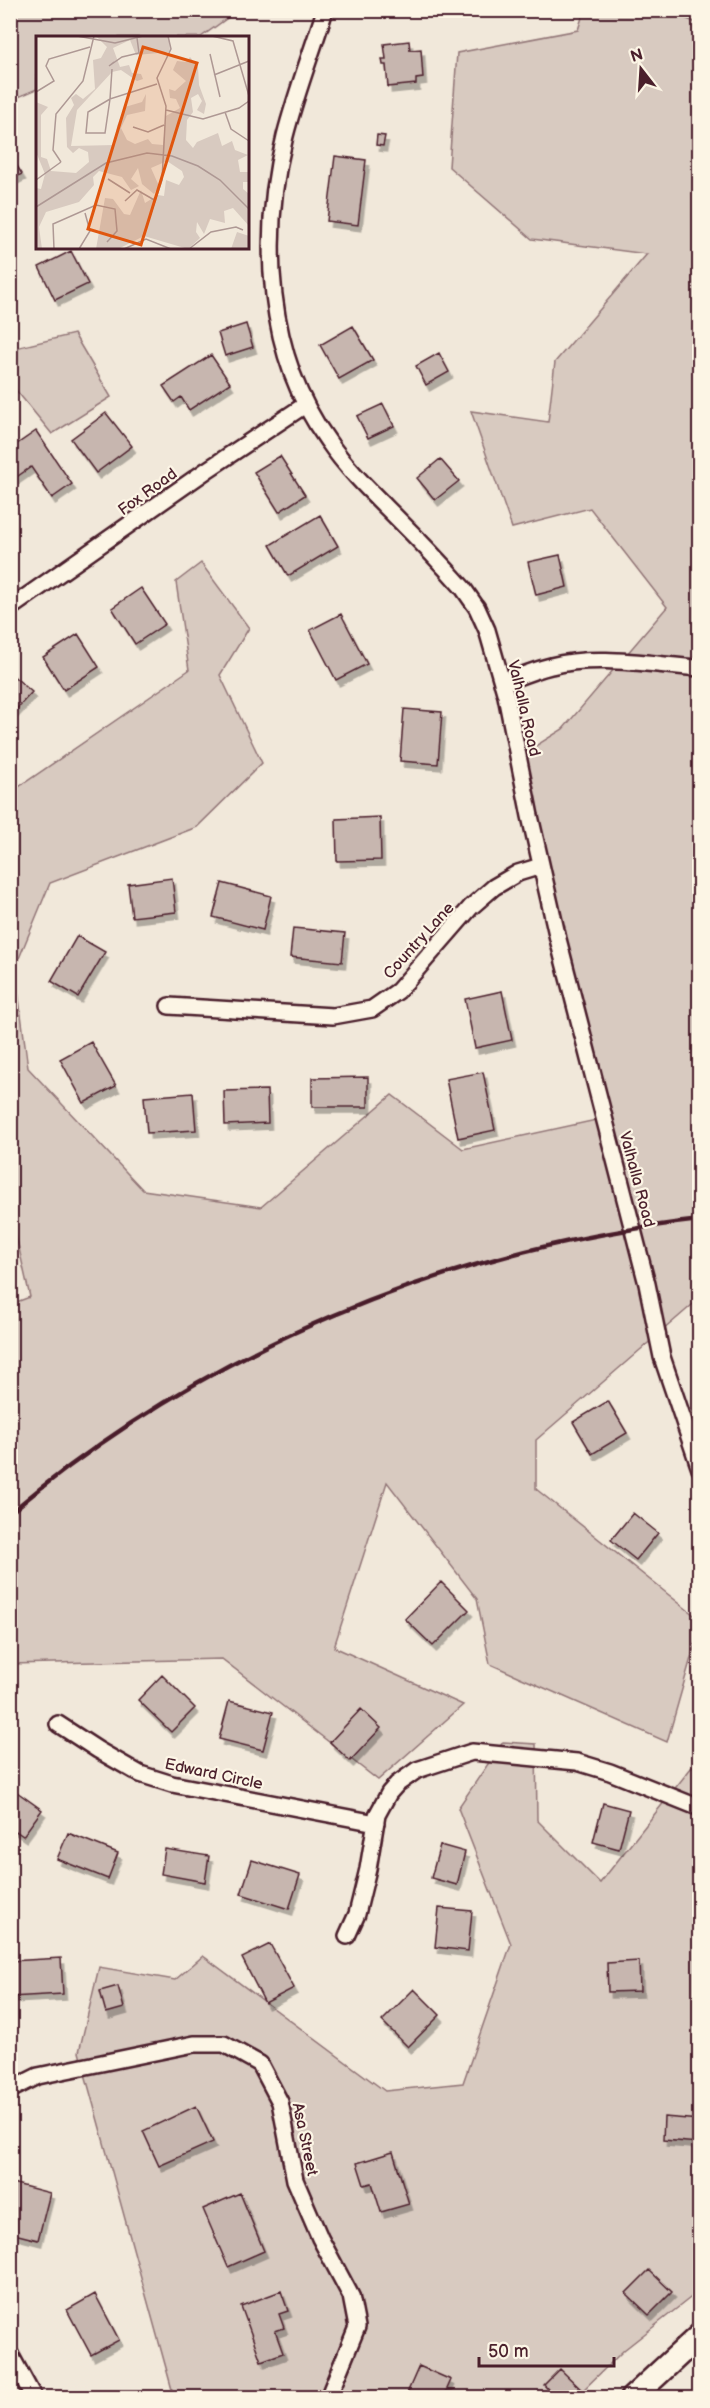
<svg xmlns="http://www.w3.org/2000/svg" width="710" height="2408" viewBox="0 0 710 2408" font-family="'Balsamiq Sans',sans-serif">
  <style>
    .green { fill: #d8cac0; stroke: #917476; stroke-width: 1.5 }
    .building { fill: #c7b6af; stroke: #4a1f2b; stroke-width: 1.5; filter: url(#shadow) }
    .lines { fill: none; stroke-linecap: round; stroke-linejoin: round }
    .minor-casing { stroke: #4a1f2b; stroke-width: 20 }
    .primary-casing { stroke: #4a1f2b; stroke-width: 27 }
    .minor { stroke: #fcf5e5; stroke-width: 15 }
    .primary { stroke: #fcf5e5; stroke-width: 22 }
    .rail { stroke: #4a1f2b; stroke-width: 4.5 }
    .labels { text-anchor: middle; stroke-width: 4.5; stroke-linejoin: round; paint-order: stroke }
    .street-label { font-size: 16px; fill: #4a1f2b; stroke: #fcf5e5 }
    .inset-road { fill: none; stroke: #ae9894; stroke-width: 1.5 }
    .view { fill: #e0560e; fill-opacity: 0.15; stroke: #e0560e; stroke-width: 3 }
    .inset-edge { fill: none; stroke: #4a1f2b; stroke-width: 3 }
  </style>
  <defs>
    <filter id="shadow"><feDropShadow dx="3.5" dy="6" stdDeviation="0" flood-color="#0004"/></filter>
  </defs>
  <rect width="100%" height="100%" fill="#f1e8da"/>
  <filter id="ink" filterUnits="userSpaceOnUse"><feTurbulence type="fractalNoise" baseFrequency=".0167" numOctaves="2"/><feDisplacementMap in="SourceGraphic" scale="12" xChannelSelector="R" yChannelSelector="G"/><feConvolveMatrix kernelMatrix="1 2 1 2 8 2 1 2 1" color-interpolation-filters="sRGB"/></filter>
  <g filter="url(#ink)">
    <path class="green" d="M11,10H237V11L201,37L38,38L37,89L11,100Z
      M584,11H668L699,24V1299L536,1440V1489L699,1619V1630L667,1742L490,1664L477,1599L387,1482L334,1647L463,1705L378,1780L222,1659L11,1664V1304L30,1297L10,1209V793L189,670L176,582L201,563L249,628L220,675L262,763L197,827L50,883L15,968L28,1068L143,1190L261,1207L392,1095L463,1149L601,1119L524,753L563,729L667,607L590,508L512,528L471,411L548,422L555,362L647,254L532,239L449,167L457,53L578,30Z
      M74,334L111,397L52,434L11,384V349Z
      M503,1742L536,1744L537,1820L600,1883L699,1758V2291L624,2350L576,2397H174L79,2052L99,1967L175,1980L203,1956L385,2091L463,2083L511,1944L458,1808Z"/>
    <path class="building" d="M409,41L410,50L421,49L423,78L416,79V84L388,87L386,65H383L382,59H386L384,44Z
      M377,135L385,136L383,146L376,145Z
      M10,155L22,174L10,180Z
      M335,156L366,160L358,225L327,221Z
      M71,251L88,284L55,300L39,267Z
      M246,324L253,347L225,356L218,333Z
      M353,326L373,360L339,379L320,345Z
      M439,353L449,372L426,385L416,366Z
      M211,355L230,383L189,410L181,397L174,402L163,386Z
      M383,404L394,426L368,438L357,416Z
      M106,413L132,446L96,473L71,439Z
      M36,431L72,484L52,498L31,467L15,478L10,472V449Z
      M280,456L305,495L279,512L254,472Z
      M440,459L459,481L435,500L417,478Z
      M320,515L338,546L288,576L270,545Z
      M560,555L567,587L536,595L528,562Z
      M141,588L165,624L135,644L112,608Z
      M341,614L367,664L336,680L310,630Z
      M78,634L99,667L64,690L43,657Z
      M10,673L32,692L10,716Z
      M404,709L442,712L438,764L400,761Z
      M380,817L381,860L337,861L336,819Z
      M172,878L176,912L132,917L128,884Z
      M222,883L271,896L263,930L213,917Z
      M293,928L345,933L342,962L290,957Z
      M77,936L105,952L78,997L51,981Z
      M502,991L512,1040L475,1048L465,999Z
      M91,1042L116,1086L84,1103L60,1059Z
      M483,1072L495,1130L458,1138L446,1079Z
      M368,1077V1107H312V1078Z
      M267,1090L268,1123L225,1125L224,1091Z
      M193,1093L196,1130L147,1133L144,1097Z
      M608,1401L627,1433L592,1454L573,1422Z
      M633,1513L658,1533L636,1560L611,1540Z
      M441,1582L469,1610L433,1646L405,1619Z
      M162,1675L195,1708L171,1732L138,1700Z
      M229,1701L273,1712L263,1750L219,1739Z
      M361,1709L381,1728L350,1761L330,1742Z
      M10,1787L42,1810L23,1836L10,1827Z
      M603,1803L629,1810L619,1849L593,1842Z
      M68,1833L118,1853L108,1879L57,1859Z
      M440,1845L465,1852L457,1885L431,1878Z
      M165,1849L209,1856L205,1882L161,1874Z
      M252,1860L300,1875L289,1909L241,1894Z
      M439,1908L472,1911L468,1951L435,1947Z
      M270,1944L294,1988L265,2003L242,1958Z
      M61,1958L63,1994L10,1997V1961Z
      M639,1961L640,1991L608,1992L607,1963Z
      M118,1986L124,2008L106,2013L100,1991Z
      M414,1989L440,2015L408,2047L382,2021Z
      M196,2106L213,2142L159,2166L143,2131Z
      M664,2117L700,2120L699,2143L663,2140Z
      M393,2152L409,2204L381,2212L372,2183L364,2185L357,2163Z
      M12,2183L50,2193L38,2240L10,2233Z
      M240,2193L264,2251L228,2267L203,2209Z
      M649,2270L672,2292L649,2315L626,2293Z
      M281,2291L288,2311L279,2314L284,2328L275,2331L283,2353L261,2361L241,2306Z
      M95,2294L119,2340L91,2355L67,2310Z
      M419,2366L451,2380L443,2398H405Z
      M560,2369L587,2395L584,2398H556L544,2385Z"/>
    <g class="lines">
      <defs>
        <path id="minor" d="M325,10C312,52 296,93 285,136C260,236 266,356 328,441C347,469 371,492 394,515C418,539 441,563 463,588L477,608L487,630L506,696L530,816L558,939L647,1284L662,1357L700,1469
          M10,608L207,470L305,405
          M502,683C518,677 534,670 551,666C596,654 653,665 700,668
          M169,1006L333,1016L372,1009L398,991L471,907L494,887L518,873L541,866
          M58,1724L98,1750L140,1774L172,1784L376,1823
          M347,1936L357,1914L368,1869L377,1815L389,1793L397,1784L417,1770L472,1752L577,1762L610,1772L700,1808
          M10,2090L38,2076L194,2044H224L260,2064L280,2102L295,2180L320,2238L351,2296L357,2327L328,2398
          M10,2354L34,2398"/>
        <path id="primary" d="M632,2398L700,2335"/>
      </defs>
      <use href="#minor" class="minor-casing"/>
      <use href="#primary" class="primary-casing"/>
      <use href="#minor" class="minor"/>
      <use href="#primary" class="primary"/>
      <path class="rail" d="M10,1513C206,1349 446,1248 700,1220"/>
    </g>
  </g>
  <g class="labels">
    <g class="street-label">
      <text transform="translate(147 491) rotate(-36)" y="6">Fox Road</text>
      <text transform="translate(525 708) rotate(77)" y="6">Valhalla Road</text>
      <text transform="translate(418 940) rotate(-48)" y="6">Country Lane</text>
      <text transform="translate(638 1179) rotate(75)" y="6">Valhalla Road</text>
      <text transform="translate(214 1773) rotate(12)" y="6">Edward Circle</text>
      <text transform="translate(306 2139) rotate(78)" y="6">Asa Street</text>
    </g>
  </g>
  <g transform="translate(36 36)">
    <rect width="213" height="213" fill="#f1e8da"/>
    <path d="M60,0H133L134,16L100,19L94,4L77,12L84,31L93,29L96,37L105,38L107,43L101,45L85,34L76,36L41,74L35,110L79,109L81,90L89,71L106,66L110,58L109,75L91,79L85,92L91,104L99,108L112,103L116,108L127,109L130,80L144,72L140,63L134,62L133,53L139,55L150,45L137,34L141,25L150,26L154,21L162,31L163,49L170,68L168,78L161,74L166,65L162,58L155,62L157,76L151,84L150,104L157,112L161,106L182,97L186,110L196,105L199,114L212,119L202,124L204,136H213V146H207V153L213,158V190L197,172L188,175L189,187L174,183L168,198L161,186L160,196L164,202L152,213L108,200L82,213H60L69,162L77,163L88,178L94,179L105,154L109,167L122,159L128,160L130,144L143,149L148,141L146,135L131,125L115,132L123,150L118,158L106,148L102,132L95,143L103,150L95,154L86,141L63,135L57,141L58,149L43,166L10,176L3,191L6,213H0V152L5,153L9,138L0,116V66L12,71L5,79V121L11,123L15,135L40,137L53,126L52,116L43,112L37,117L31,111L30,82L38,69L35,62L40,58L47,63L59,53L57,24L65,22L71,11ZM201,196L213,200V213H195Z" fill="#d8cac0"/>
    <path class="inset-road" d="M41,0L79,7L107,0M176,0L197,5L213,60M174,18L184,61M78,26L73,30L86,21L103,17L101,2M76,33L74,63L121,48M178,39L213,25M0,56L18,45L10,30L13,23L54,11M74,63L69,97H50L52,76ZM130,74L167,83L203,72L213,65M189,76L195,93L213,105M97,91L112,96L128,89M25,126L17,114L20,78L47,45L58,0M72,143L94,157M0,144L25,126M89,165L101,154L120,165M0,171L70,127L111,117L136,120L162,130L184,144L213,173M106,204L126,144L130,70L121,42L135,13L132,0M18,213L17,188L60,169L79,173L81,195L71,206M43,213L54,195L49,177M88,213L110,203L135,213M153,213L175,196L200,191L207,194"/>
    <path class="view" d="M107,11L161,27L105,209L52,193Z"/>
    <rect width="213" height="213" class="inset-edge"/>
  </g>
  <rect width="710" height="2408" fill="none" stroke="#fcf5e5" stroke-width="36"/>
  <rect x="18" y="18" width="674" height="2372" fill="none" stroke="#4a1f2b" stroke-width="2" filter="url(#ink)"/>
  <g transform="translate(641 69) rotate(343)" stroke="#fcf5e5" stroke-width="4.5" paint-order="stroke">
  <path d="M0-4.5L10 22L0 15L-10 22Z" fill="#4a1f2b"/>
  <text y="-9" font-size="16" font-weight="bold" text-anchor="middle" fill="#4a1f2b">N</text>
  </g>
  <path d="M479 2357v9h135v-9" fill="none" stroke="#4a1f2b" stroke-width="3"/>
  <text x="488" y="2357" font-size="18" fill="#4a1f2b" stroke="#fcf5e5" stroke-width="4.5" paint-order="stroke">50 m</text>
</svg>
